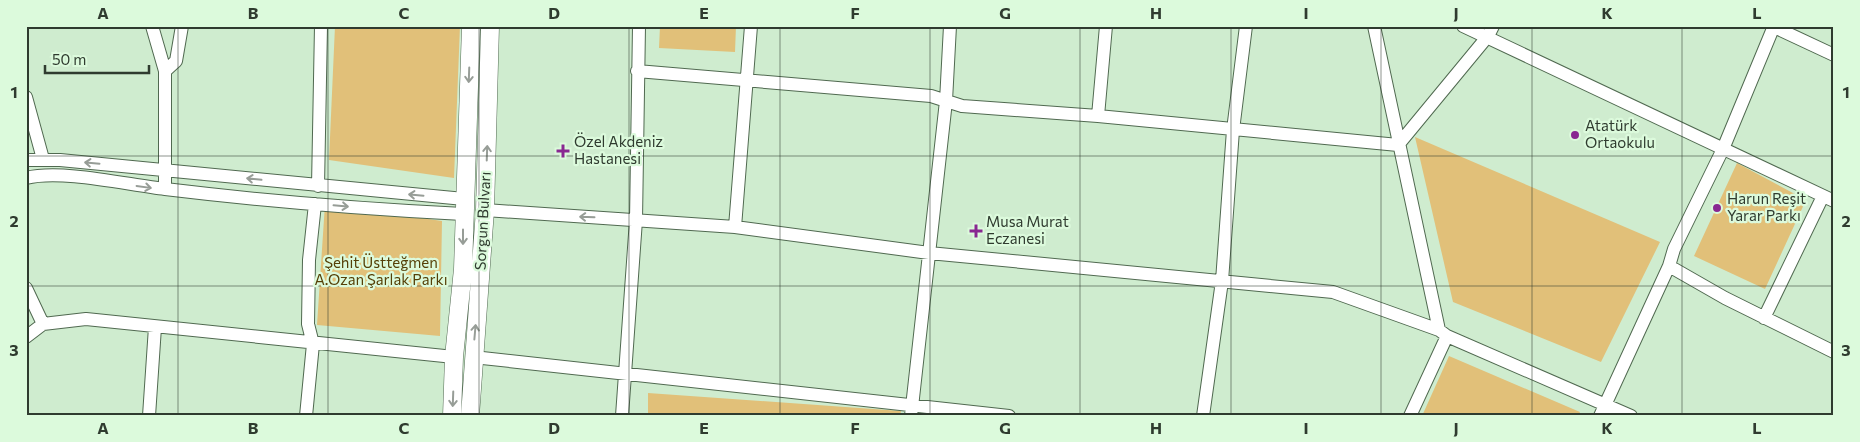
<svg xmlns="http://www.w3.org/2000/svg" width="1860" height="442" viewBox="0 0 1860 442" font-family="Commissioner,sans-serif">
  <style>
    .green { fill: #e1c079 }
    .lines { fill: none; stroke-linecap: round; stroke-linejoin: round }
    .minor-casing { stroke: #506950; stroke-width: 14 }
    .secondary-casing { stroke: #506950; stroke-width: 19 }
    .minor { stroke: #fff; stroke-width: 12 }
    .secondary { stroke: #fff; stroke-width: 18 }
    .oneway { stroke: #979d97 }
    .grid { fill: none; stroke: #2f3b2f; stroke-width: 1; stroke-opacity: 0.55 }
    .poi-dot { fill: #892891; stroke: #dcfadc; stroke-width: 2 }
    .labels { text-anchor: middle; stroke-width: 4.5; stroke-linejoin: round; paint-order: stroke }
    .poi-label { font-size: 15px; fill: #2f3b2f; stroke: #dcfadc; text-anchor: start }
    .street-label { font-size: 15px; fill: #2f3b2f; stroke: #dcfadc }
    .park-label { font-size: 15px; fill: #553f06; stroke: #dcfadc }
    .neatline { fill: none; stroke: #2f3b2f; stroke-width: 2 }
    .grid-label { font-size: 16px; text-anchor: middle; font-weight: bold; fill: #2f3b2f }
  </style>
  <rect width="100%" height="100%" fill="#cfeccf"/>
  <path class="green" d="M335,26H460L454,178L329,160Z
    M660,26H736L735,52L659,48Z
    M1415,137L1660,242L1601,362L1453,302Z
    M1737,163L1806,200L1765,289L1694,256Z
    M325,204L442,221L440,336L317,325Z
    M1449,356L1580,412L1578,416H1422Z
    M648,393L901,411L900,416H648Z"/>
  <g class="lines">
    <defs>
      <path id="minor" d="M152,26L165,71V189
        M1374,26L1439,330
        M1463,26L1834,201
        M1772,26L1834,55
        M165,71L176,61L182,26
        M637,71L931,96L962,106L1098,116L1398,145L1488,36L1493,26
        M26,97L43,159
        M1098,116L1106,26
        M26,160H60L464,199
        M26,178C62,169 128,185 165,189C264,201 364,209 463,214
        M318,186L321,26
        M485,210L735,227L929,253L1333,292L1439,330L1447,336L1631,416
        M735,227L751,26
        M1669,266L1725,298L1834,352
        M26,288L43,324
        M1764,318L1823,196
        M26,337L43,324L86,319L454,357
        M473,357L1009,416
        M149,416L155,327
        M306,416L313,344L308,324L309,260L315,204
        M622,416L636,220L639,26
        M911,416L946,101L950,26
        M1203,416L1222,281L1233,130L1246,26
        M1410,416L1447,336
        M1600,416L1669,266L1674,249L1723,149L1774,26"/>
      <path id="secondary" d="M452,416L454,357L463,269L471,26
        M470,416L485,210L490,26"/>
    </defs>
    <use href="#minor" class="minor-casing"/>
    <use href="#secondary" class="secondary-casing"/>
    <use href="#minor" class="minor"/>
    <use href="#secondary" class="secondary"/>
  </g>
  <defs><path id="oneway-shaft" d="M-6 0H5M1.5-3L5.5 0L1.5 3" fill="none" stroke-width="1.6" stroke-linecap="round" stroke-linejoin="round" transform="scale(1.25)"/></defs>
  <g class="oneway">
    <use href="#oneway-shaft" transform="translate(469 75) rotate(92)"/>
    <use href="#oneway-shaft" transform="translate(487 153) rotate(-88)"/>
    <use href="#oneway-shaft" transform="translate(92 163) rotate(-175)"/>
    <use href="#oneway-shaft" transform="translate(254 179) rotate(-174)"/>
    <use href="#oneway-shaft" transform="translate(144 187) rotate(8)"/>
    <use href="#oneway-shaft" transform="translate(416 195) rotate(-175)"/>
    <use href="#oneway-shaft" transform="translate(341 206) rotate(5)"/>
    <use href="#oneway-shaft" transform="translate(587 217) rotate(-178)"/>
    <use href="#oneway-shaft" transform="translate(463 237) rotate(90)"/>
    <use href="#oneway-shaft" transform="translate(475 332) rotate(-85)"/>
    <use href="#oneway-shaft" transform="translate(453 399) rotate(92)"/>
  </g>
  <path class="grid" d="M178,26V416M328,26V416M479,26V416M629,26V416M780,26V416M930,26V416M1080,26V416M1231,26V416M1381,26V416M1532,26V416M1682,26V416M26,156H1834M26,286H1834"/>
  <g class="poi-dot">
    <circle cx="1575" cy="135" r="5"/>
    <path d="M560.5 143.5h5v5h5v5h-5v5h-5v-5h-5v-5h5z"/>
    <circle cx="1717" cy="208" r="5"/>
    <path d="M973.5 223.5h5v5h5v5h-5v5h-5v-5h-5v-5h5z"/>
  </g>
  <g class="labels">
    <g class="poi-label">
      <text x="1585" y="131">Atatürk<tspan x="1585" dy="17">Ortaokulu</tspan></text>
      <text x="574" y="147">Özel Akdeniz<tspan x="574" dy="17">Hastanesi</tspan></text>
      <text x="1727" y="204">Harun Reşit<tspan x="1727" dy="17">Yarar Parkı</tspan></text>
      <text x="986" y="227">Musa Murat<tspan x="986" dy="17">Eczanesi</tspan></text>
    </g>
    <g class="street-label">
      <text transform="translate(483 221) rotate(-87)" y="5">Sorgun Bulvarı</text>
    </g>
    <g class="park-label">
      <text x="381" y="268">Şehit Üstteğmen<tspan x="381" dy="17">A.Ozan Şarlak Parkı</tspan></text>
    </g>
  </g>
  <rect width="1860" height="442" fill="none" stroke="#dcfadc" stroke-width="55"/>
  <path d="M45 65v8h104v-8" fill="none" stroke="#2f3b2f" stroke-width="2.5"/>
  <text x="52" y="65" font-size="15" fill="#2f3b2f" stroke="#dcfadc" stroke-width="4" paint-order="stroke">50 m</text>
  <rect x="28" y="28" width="1804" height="386" class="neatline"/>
  <g class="grid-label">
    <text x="103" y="19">A</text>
    <text x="253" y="19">B</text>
    <text x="404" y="19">C</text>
    <text x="554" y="19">D</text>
    <text x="704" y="19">E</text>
    <text x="855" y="19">F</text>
    <text x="1005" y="19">G</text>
    <text x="1156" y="19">H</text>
    <text x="1306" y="19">I</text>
    <text x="1456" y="19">J</text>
    <text x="1607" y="19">K</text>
    <text x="1757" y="19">L</text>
    <text x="14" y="98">1</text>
    <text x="1846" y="98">1</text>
    <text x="14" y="227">2</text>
    <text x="1846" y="227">2</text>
    <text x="14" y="356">3</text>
    <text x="1846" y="356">3</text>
    <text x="103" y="434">A</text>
    <text x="253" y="434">B</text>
    <text x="404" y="434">C</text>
    <text x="554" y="434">D</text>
    <text x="704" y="434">E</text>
    <text x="855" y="434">F</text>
    <text x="1005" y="434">G</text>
    <text x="1156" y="434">H</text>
    <text x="1306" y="434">I</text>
    <text x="1456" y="434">J</text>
    <text x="1607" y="434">K</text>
    <text x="1757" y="434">L</text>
  </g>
</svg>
